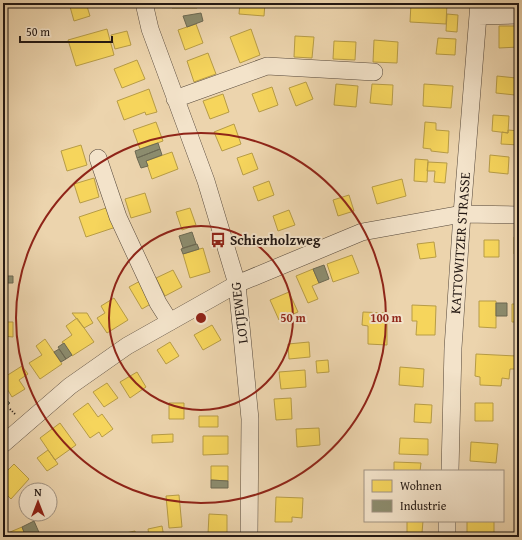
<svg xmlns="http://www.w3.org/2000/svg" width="522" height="540" viewBox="0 0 522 540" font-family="'Gentium Book Plus',serif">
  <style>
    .homes { fill: #f6d55c; stroke: #b79c46 }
    .industry { fill: #8c8c6e; stroke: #6c6953 }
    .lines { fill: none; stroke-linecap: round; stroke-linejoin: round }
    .minor-casing { stroke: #55473a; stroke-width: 18 }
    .path { stroke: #231813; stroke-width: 2; stroke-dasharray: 1 2; stroke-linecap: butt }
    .minor { stroke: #f3e3ca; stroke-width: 17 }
    .ring { fill: none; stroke: #8f2418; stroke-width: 2 }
    .labels { text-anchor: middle; stroke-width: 4; stroke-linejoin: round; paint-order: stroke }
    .poi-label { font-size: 14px; font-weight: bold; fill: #231813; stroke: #f3e3ca; text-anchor: start }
    .street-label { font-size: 14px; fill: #231813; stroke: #f3e3ca }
    .centre { fill: #8f2418; stroke: #f3e3ca; stroke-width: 2 }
    .ring-label { font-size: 12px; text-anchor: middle; font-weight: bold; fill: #8f2418; stroke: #f3e3ca; stroke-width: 4; stroke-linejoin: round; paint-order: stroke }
  </style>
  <rect width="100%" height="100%" fill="#ecd4ad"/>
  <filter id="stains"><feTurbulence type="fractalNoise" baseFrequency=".005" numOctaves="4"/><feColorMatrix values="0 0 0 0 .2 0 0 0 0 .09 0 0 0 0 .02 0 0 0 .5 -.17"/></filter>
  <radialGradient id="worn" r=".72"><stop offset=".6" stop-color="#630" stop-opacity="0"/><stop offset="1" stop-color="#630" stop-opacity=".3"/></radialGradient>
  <path class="homes" d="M69,3H86L90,16L74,21Z
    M171,3H197V8H172Z
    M240,3H265L264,16L239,14Z
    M411,3H447L446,24L410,22Z
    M504,3H519V9H504Z
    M447,14L458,15L457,32L446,31Z
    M196,24L203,43L185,50L178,30Z
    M499,26H519V47L499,48Z
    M107,29L114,55L76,66L68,40Z
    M251,29L260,55L240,63L230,37Z
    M127,31L131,45L115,49L111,35Z
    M295,36L314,37L312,58L294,57Z
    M438,38L456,39L455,55L436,54Z
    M374,40L398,42L397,63L373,62Z
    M334,41L356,42L355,60L333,59Z
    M516,47H519V54H516Z
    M208,53L216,74L194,82L187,61Z
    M137,60L145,79L122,88L114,69Z
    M497,76L516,78L515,95L496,93Z
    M306,82L313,99L296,106L289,88Z
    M336,84L358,86L356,107L334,105Z
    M372,84L393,85L392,105L370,103Z
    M424,84L453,86L451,108L423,106Z
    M272,87L278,105L259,112L252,94Z
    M149,89L157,112L146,115L145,112L124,120L117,101Z
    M223,94L229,112L210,119L203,101Z
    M493,115L509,116L508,133L492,131Z
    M156,122L163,141L140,149L133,130Z
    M425,122L436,123V130L449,131L448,153L431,151V149L423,148Z
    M234,124L241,144L222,151L214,132Z
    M508,130L519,131V145L501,144L502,132L508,133Z
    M81,145L87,165L67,171L61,151Z
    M172,152L178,169L152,179L146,161Z
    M252,153L258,169L243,175L237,158Z
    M490,155L509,157L508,174L489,172Z
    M415,159L428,160L427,182L414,181Z
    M428,162L447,163L445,183L434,182L435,171H427Z
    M94,178L99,197L80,203L74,184Z
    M402,179L406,196L377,204L372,187Z
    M269,181L274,195L258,201L253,187Z
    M145,193L151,212L131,218L125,199Z
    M349,195L354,211L338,216L333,200Z
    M109,207L116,227L86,237L79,217Z
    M190,208L196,225L182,230L176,212Z
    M289,210L295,225L278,231L273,216Z
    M514,237H519V254H514Z
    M484,240H499V257H484Z
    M434,242L436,257L420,259L417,244Z
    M203,248L210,272L190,278L183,254Z
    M352,255L359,273L333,282L327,264Z
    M313,269L319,283L312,286L318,299L308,303L296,276Z
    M173,270L182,287L165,296L156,278Z
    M142,280L154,302L142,309L129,287Z
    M289,292L298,312L279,320L270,300Z
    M114,298L128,320L107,333L97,318L105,313L101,306Z
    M479,301H496V328L479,327Z
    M512,304H519V322H512Z
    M412,305L436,306L435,335H416L417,321H412Z
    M363,312L387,313V345L368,344V326L362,325Z
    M72,313H87L93,323L84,328Z
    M77,318L94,342L72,356L62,342L72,335L66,326Z
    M3,322H13V337L3,336Z
    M212,325L221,340L203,350L194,335Z
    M45,339L62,364L40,379L29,363L42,355L36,346Z
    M170,342L179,356L166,364L157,350Z
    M309,342L310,357L289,359L288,344Z
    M476,354L516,356V369H510L509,379L502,378L501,386L480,385V377L475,376Z
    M328,360L329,372L317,373L316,361Z
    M22,366L28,374L19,380L25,389L12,397L3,382V378Z
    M400,367L424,369L423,387L399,385Z
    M305,370L306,387L281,389L279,372Z
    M137,372L146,387L130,398L120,382Z
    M107,383L118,398L104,407L93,392Z
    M291,398L292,419L276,420L274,399Z
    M88,403L98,417L102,414L113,429L102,437L99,432L90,438L73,414Z
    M169,403H184V419H169Z
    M475,403H493V421H475Z
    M415,404L432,405L431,423L414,422Z
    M199,416H218V427H199Z
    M60,423L76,445L55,460L40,438Z
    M319,428L320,445L297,447L296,429Z
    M173,434V442L152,443V435Z
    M203,436H228V454L203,455Z
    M400,438L428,439V455L399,454Z
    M471,442L498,444L496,463L470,461Z
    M48,450L58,464L47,471L37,458Z
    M394,462L421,463L420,471H394Z
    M14,464L29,479L11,499L3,491V475Z
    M211,466H228V481L211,480Z
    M179,495L182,527L169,528L166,496Z
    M276,497L303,498L302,518L292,517V522H275Z
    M209,514L227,515V535L208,534Z
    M407,521H423L422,533H407Z
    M467,521H494V537L467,536Z
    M162,526L164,537H149L148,529Z
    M22,527L26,537H3V535Z
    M135,531L136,537H121V534Z
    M284,536H310V537H284Z"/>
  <path class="industry" d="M201,13L203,21L187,27L183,16Z
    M158,143L160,149L137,158L135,151Z
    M160,149L162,155L146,161L148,166L141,168L137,158Z
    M192,232L196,244L183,248L179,236Z
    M197,244L199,249L183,254L181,249Z
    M324,265L329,279L319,283L313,269Z
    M3,276H13V283H3Z
    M496,303H507V316H496Z
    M64,343L72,355L66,359L58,347Z
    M59,349L66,359L61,362L54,352Z
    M3,397L10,403L3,410Z
    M211,480L228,481V488H211Z
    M34,521L41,537H26L22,527Z"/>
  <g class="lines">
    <defs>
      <path id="minor" d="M144,3L150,29L206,181L237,284L250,419L249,537
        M478,16L519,15
        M175,99L267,66L374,72
        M98,158L118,217L158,303L170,322
        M3,444L70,386L127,346L237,284L362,232L462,214L519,215
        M450,471L453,348L462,214L479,3
        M447,537V521"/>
    </defs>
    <use href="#minor" class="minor-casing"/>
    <path class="path" d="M10,409L16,415"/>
    <use href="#minor" class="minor"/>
  </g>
  <g class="ring">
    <circle cx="201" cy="318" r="92"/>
    <circle cx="201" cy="318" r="185"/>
  </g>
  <defs>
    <symbol id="bus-bare" viewBox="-9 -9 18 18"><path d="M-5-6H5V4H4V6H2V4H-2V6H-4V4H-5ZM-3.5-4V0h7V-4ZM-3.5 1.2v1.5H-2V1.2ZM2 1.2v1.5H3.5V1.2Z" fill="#8f2418" stroke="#f3e3ca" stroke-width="2.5" paint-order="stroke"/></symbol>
  </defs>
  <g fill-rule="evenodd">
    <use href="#bus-bare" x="207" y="229" width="22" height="22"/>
  </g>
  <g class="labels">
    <g class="poi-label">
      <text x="230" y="245">Schierholzweg</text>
    </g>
    <g class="street-label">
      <text transform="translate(460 243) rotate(-86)" y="5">KATTOWITZER STRASSE</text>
      <text transform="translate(239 313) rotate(-97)" y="5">LOTJEWEG</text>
    </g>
  </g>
  <circle cx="201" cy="318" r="6" class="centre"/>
  <g class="ring-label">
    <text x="293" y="322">50 m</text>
    <text x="386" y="322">100 m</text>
  </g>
  <rect width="522" height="540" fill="none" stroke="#ecd4ad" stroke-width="16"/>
  <rect x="4" y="4" width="514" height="532" fill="none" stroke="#231813" stroke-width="2"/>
  <rect x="8" y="8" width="506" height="524" fill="none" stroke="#231813"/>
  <rect x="364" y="470" width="140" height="52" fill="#f3e3ca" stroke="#a09281"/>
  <rect x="372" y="480" width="20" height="12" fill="#f6d55c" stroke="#a09281"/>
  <text x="400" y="490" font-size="12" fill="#231813">Wohnen</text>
  <rect x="372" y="500" width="20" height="12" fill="#8c8c6e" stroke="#a09281"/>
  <text x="400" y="510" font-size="12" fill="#231813">Industrie</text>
  <g transform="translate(38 502)"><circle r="19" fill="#f3e3ca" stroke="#a09281"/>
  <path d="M0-3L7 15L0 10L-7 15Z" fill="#8f2418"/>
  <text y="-6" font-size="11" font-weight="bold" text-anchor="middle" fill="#231813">N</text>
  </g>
  <path d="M20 36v6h92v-6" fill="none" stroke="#231813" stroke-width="2"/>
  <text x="26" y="36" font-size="12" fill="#231813" stroke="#f3e3ca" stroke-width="3" paint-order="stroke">50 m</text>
  <rect width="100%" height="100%" filter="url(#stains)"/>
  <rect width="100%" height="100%" fill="url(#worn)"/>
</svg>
